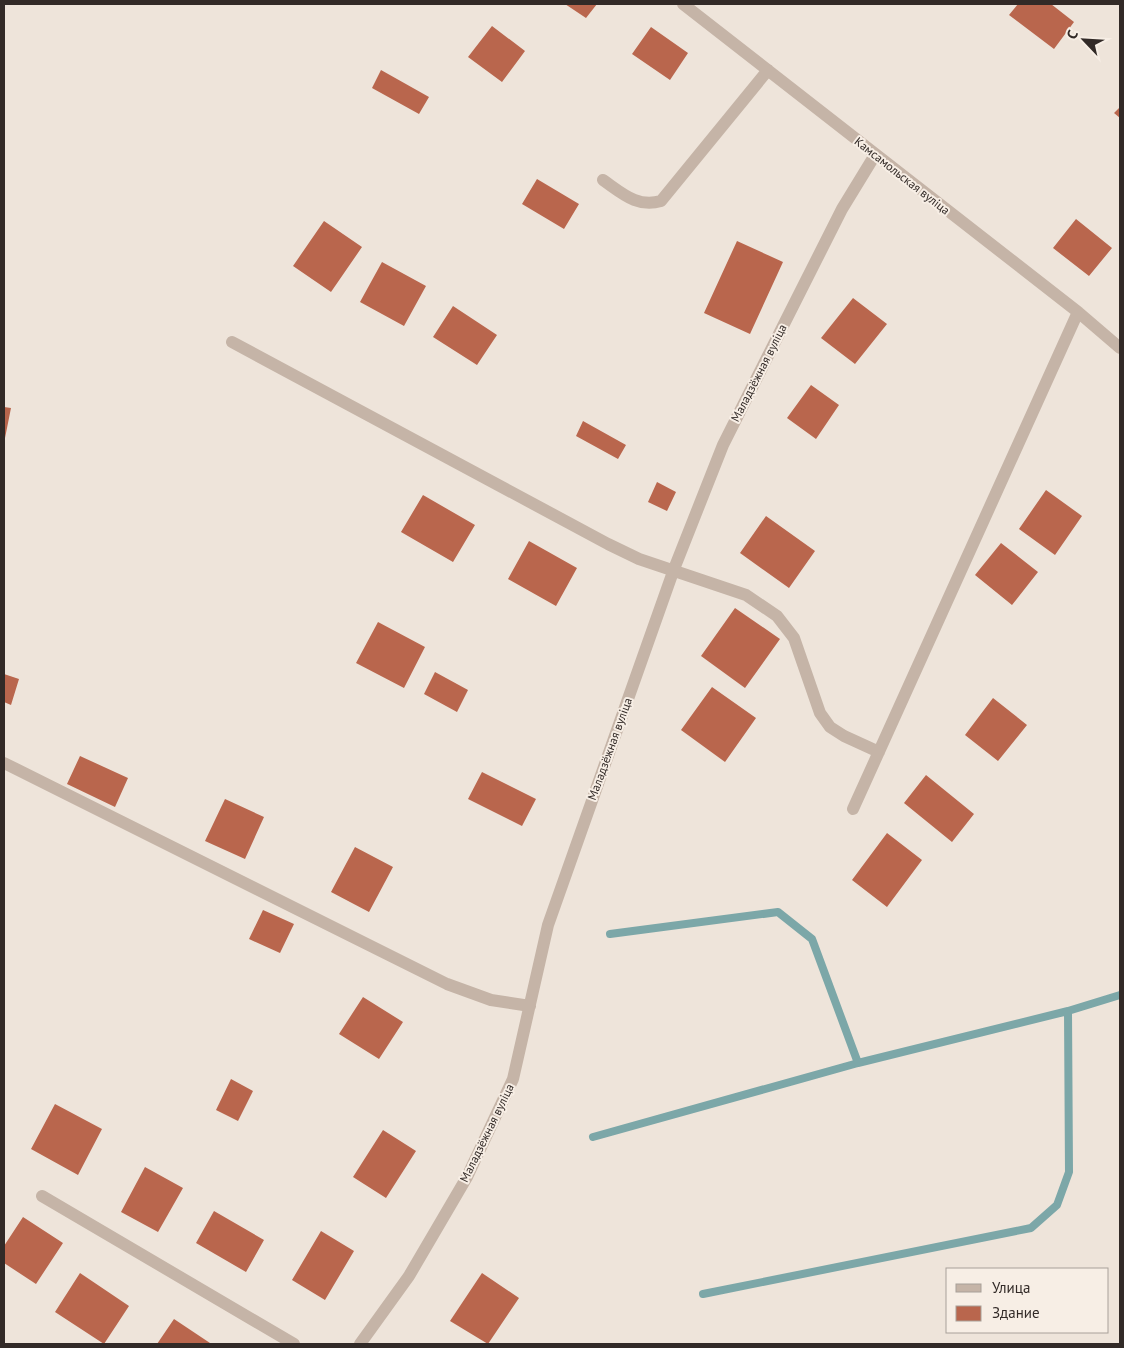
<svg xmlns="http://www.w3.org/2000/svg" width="1124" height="1348" viewBox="0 0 1124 1348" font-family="'PT Sans',sans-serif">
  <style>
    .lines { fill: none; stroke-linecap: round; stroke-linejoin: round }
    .stream { stroke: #7ca7a8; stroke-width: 8 }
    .building { fill: #b9664d }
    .minor { stroke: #c5b4a7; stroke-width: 12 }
    .labels { text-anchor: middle; stroke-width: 4; stroke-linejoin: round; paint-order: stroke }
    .street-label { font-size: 12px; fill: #322a27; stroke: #f7eee5 }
  </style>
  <rect width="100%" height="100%" fill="#eee4da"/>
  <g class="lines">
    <path class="stream" d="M610,934L778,912L812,939L858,1063
      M593,1137L858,1063L1068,1011L1120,995
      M703,1294L1031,1228L1057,1205L1069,1172L1068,1011"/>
  </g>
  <path class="building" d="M565,4H597L586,18Z
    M1018,4H1051L1074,22L1054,49L1009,15Z
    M492,26L525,51L502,82L468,57Z
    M651,27L688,53L670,80L632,54Z
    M381,70L429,97L419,114L372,88Z
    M1120,107V118L1114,113Z
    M537,179L579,204L564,229L522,204Z
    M1076,219L1112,248L1089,276L1053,248Z
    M324,221L362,247L331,292L293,266Z
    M737,241L783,262L750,334L704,313Z
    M382,262L426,286L404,326L360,302Z
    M853,298L887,324L855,364L821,338Z
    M453,306L497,335L477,365L433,337Z
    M811,385L839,405L816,439L787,418Z
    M4,407L11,408L5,438H4Z
    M583,421L626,445L618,459L576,436Z
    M657,482L676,492L667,511L648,502Z
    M1046,490L1082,516L1055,555L1019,529Z
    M423,495L475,525L453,562L401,532Z
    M766,516L815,551L789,588L740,553Z
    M529,541L577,568L556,606L508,579Z
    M1001,543L1038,572L1012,605L975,575Z
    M735,608L780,639L745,688L701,656Z
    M378,622L425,647L404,688L356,663Z
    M435,672L468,690L457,712L424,694Z
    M4,674L19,679L11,705L4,702Z
    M712,687L756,718L725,762L681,730Z
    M993,698L1027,725L998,761L965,735Z
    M80,756L128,778L115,807L67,784Z
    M482,772L536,799L522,826L468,799Z
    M926,775L974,814L952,842L904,803Z
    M225,799L264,817L245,859L205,841Z
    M887,833L922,860L887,907L852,880Z
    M355,847L393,867L369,912L331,892Z
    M263,910L294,924L280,953L249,939Z
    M363,997L403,1022L379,1059L339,1034Z
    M231,1079L253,1091L238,1121L216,1110Z
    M55,1104L102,1129L78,1175L31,1149Z
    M383,1130L416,1151L386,1198L353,1177Z
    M145,1167L183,1188L158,1232L121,1212Z
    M214,1211L264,1240L246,1272L196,1243Z
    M23,1217L63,1243L36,1284L4,1263V1246Z
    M321,1231L354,1251L325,1300L292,1280Z
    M80,1273L129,1306L104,1344L55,1312Z
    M482,1273L519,1298L488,1344L450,1321Z
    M174,1319L210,1343L208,1344H157Z"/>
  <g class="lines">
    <path class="minor" d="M683,4L1078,312L1120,348
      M603,180C622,193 637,208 661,201L768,70
      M232,342L608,544L639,559L746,595L777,616L794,638L820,713L830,727L844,736L879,752
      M4,763L447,984L491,1000L530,1006
      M853,809L1078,312
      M42,1196L294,1344
      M360,1344L409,1276L467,1177L513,1079L548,925L674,569L723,445L842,209L875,155"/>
  </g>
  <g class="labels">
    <g class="street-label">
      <text transform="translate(902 176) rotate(38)" y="4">Камсамольская вуліца</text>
      <text transform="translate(759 373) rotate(-63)" y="4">Маладзёжная вуліца</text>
      <text transform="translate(610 749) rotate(-70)" y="4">Маладзёжная вуліца</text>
      <text transform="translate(487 1133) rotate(-64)" y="4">Маладзёжная вуліца</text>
    </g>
  </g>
  <rect width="1124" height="1348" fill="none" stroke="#322a27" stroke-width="10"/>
  <rect x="946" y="1268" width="162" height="65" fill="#f7eee5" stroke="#a8a099"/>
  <rect x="956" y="1284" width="25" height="8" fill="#c5b4a7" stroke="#a8a099"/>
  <text x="992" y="1293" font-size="15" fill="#322a27">Улица</text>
  <rect x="956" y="1306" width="25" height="15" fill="#b9664d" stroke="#a8a099"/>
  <text x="992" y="1318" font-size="15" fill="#322a27">Здание</text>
  <g transform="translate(1084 40) rotate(295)" stroke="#f7eee5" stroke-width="4" paint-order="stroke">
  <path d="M0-4L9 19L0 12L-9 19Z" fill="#322a27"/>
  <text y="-8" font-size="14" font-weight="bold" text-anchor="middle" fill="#322a27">С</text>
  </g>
</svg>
